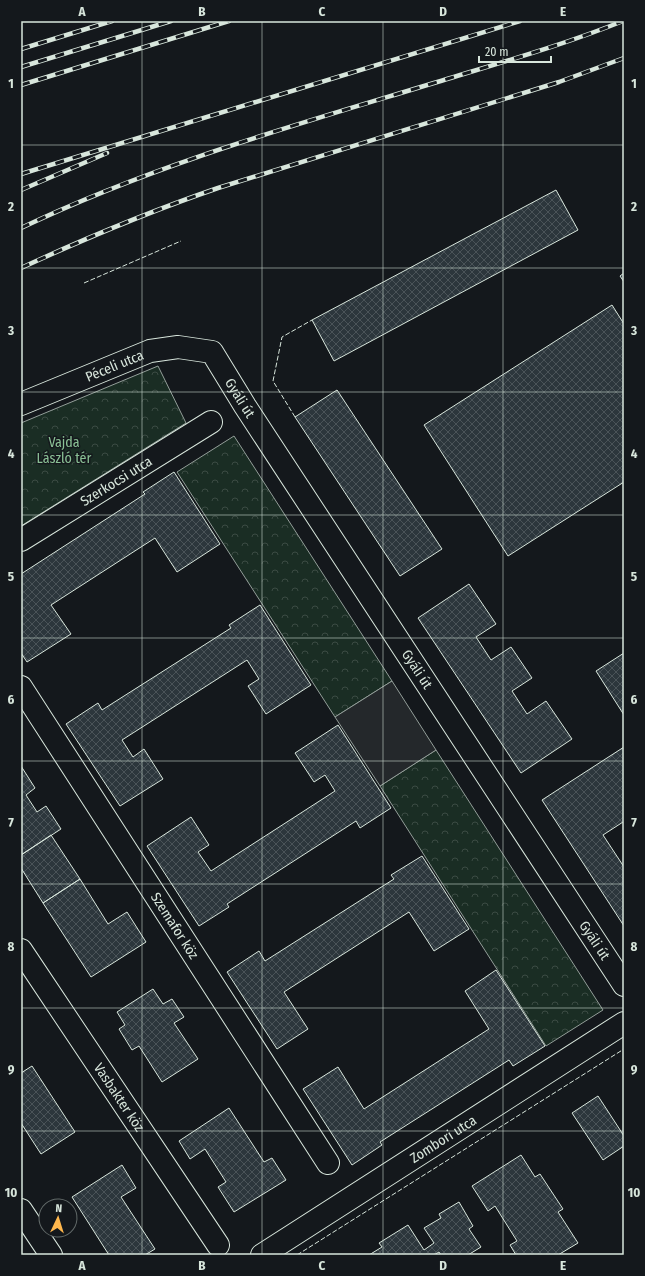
<svg xmlns="http://www.w3.org/2000/svg" width="645" height="1276" viewBox="0 0 645 1276" font-family="'Fira Sans Condensed',sans-serif">
  <style>
    .park { fill: url(#park-crowns); stroke: #939e99 }
    .parking { fill: #24282b; stroke: #939e99 }
    .building { fill: url(#building-cross-hatch); stroke: #d8e6dc }
    .lines { fill: none; stroke-linecap: round; stroke-linejoin: round }
    .street-casing { stroke: #d8e6dc; stroke-width: 24 }
    .street { stroke: #14181c; stroke-width: 22 }
    .rail-casing { stroke: #d8e6dc; stroke-width: 4.5 }
    .rail { stroke: #14181c; stroke-width: 3; stroke-dasharray: 9; stroke-linecap: butt }
    .fence { stroke: #d8e6dc; stroke-width: 1; stroke-dasharray: 5 2; stroke-linecap: butt }
    .grid { fill: none; stroke: #d8e6dc; stroke-width: 1; stroke-opacity: 0.55 }
    .labels { text-anchor: middle; stroke-width: 3; stroke-linejoin: round; paint-order: stroke }
    .street-label { font-size: 14px; fill: #d8e6dc; stroke: #14181c }
    .park-label { font-size: 14px; fill: #8ac095; stroke: #14181c }
    .neatline { fill: none; stroke: #d8e6dc; stroke-width: 1.5 }
    .grid-label { font-size: 13px; text-anchor: middle; font-weight: bold; fill: #d8e6dc }
  </style>
  <defs>
    <pattern id="park-crowns" width="20" height="18" patternUnits="userSpaceOnUse"><rect width="20" height="18" fill="#1a2d24"/><path d="M2 6a3 3 0 1 1 6 0M12 15a3 3 0 1 1 6 0" fill="none" stroke="#3b4b43"/></pattern>
    <pattern id="building-cross-hatch" width="8" height="8" patternUnits="userSpaceOnUse"><rect width="8" height="8" fill="#2c363c"/><path d="M0 0l8 8M0 8l8-8" fill="none" stroke="#4a5358"/></pattern>
  </defs>
  <rect width="100%" height="100%" fill="#14181c"/>
  <path class="park" d="M158,366L186,423L21,526V423Z
    M234,436L392,681L335,717L177,472Z
    M436,750L603,1010L546,1046L380,786Z"/>
  <path class="parking" d="M392,681L436,750L380,786L335,717Z"/>
  <path class="building" d="M556,190L578,230L334,361L312,320Z
    M624,273V282L620,276Z
    M612,305L624,324V482L508,556L424,425Z
    M337,390L442,549L400,576L295,417Z
    M174,472L220,544L177,572L155,538L51,605L71,634L27,662L21,653V574L145,494L143,492Z
    M469,584L496,624L476,637L491,660L511,647L532,678L512,691L527,714L546,701L572,739L521,773L418,618Z
    M260,605L311,685L266,714L248,686L259,679L247,660L122,740L133,757L144,749L163,779L120,806L66,724L98,703L102,710L231,628L229,625Z
    M624,653V715L596,671Z
    M338,725L391,808L360,828L356,821L227,904L229,907L199,926L147,846L191,817L209,845L198,852L211,871L335,791L325,775L314,782L295,753Z
    M624,747V823L623,822L603,835L624,867V926L542,800Z
    M21,766L35,788L26,795L37,812L46,806L61,829L21,855Z
    M51,835L80,879L43,903L21,868V855Z
    M422,856L469,929L434,951L409,912L284,992L308,1029L277,1049L227,972L259,951L265,961L394,879L391,875Z
    M80,879L108,924L127,912L146,942L91,977L43,903Z
    M496,970L545,1046L513,1066L509,1060L380,1142L382,1145L352,1165L303,1089L338,1067L364,1109L489,1029L465,991Z
    M153,989L163,1004L172,999L184,1017L174,1023L198,1059L162,1082L139,1046L132,1050L119,1029L125,1025L117,1012Z
    M32,1066L75,1132L41,1154L21,1123V1073Z
    M598,1096L624,1136V1146L603,1160L572,1113Z
    M229,1108L264,1162L272,1158L286,1180L234,1212L218,1187L226,1182L205,1149L190,1159L179,1141Z
    M521,1155L535,1177L540,1174L563,1209L558,1212L578,1243L558,1255H516L510,1245L517,1241L495,1206L488,1211L472,1186Z
    M122,1165L136,1188L121,1197L155,1249L145,1255H109L72,1197Z
    M459,1202L473,1226L469,1229L481,1247L468,1255H441L439,1252L434,1255H369L382,1247L379,1243L408,1225L424,1250L434,1243L424,1228L441,1218L439,1214Z"/>
  <g class="lines">
    <defs>
      <g id="street">
        <path id="s1" d="M21,404L150,351L178,347L212,352L245,406L624,985"/>
        <path id="s2" d="M21,540L211,422"/>
        <path id="s3" d="M21,687L328,1163"/>
        <path id="s4" d="M21,950L218,1245"/>
        <path d="M21,1210L51,1255"/>
        <path id="s5" d="M262,1255L624,1023"/>
      </g>
    </defs>
    <use href="#street" class="street-casing"/>
    <use href="#street" class="street"/>
    <defs>
      <path id="rail" d="M21,49L112,21
        M21,67L171,21
        M21,85L229,21
        M21,174L520,21
        M21,190L107,153
        M21,228C157,163 303,123 447,79C506,61 566,44 623,21
        M21,268C86,238 151,211 218,188L559,82L624,58"/>
    </defs>
    <use href="#rail" class="rail-casing"/>
    <use href="#rail" class="rail"/>
    <path class="fence" d="M84,283L181,241
      M295,417L273,381L282,337L312,320
      M297,1255L624,1049"/>
  </g>
  <path class="grid" d="M142,21V1255M262,21V1255M383,21V1255M503,21V1255M21,145H624M21,268H624M21,392H624M21,515H624M21,638H624M21,761H624M21,884H624M21,1008H624M21,1131H624"/>
  <g class="labels">
    <g class="street-label">
      <text dy="5" stroke="none"><textPath href="#s1" startOffset="101">Péceli utca</textPath></text>
      <text dy="5" stroke="none"><textPath href="#s1" startOffset="256">Gyáli út</textPath></text>
      <text dy="5" stroke="none"><textPath href="#s2" startOffset="112">Szerkocsi utca</textPath></text>
      <text dy="5" stroke="none"><textPath href="#s1" startOffset="580">Gyáli út</textPath></text>
      <text dy="5" stroke="none"><textPath href="#s3" startOffset="284">Szemafor köz</textPath></text>
      <text dy="5" stroke="none"><textPath href="#s1" startOffset="904">Gyáli út</textPath></text>
      <text dy="5" stroke="none"><textPath href="#s4" startOffset="177">Vasbakter köz</textPath></text>
      <text dy="5" stroke="none"><textPath href="#s5" startOffset="215">Zombori utca</textPath></text>
    </g>
    <g class="park-label">
      <text x="64" y="447">Vajda<tspan x="64" dy="16">László tér</tspan></text>
    </g>
  </g>
  <rect width="645" height="1276" fill="none" stroke="#14181c" stroke-width="44"/>
  <g transform="translate(58 1218) rotate(4)"><circle r="19" fill="#14181c" stroke="#626a69"/>
  <path d="M0-3L7 15L0 10L-7 15Z" fill="#ffb74d"/>
  <text y="-6" font-size="11" font-weight="bold" text-anchor="middle" fill="#d8e6dc">N</text>
  </g>
  <path d="M479 56v6h72v-6" fill="none" stroke="#d8e6dc" stroke-width="2"/>
  <text x="485" y="56" font-size="12" fill="#d8e6dc" stroke="#14181c" stroke-width="3" paint-order="stroke">20 m</text>
  <rect x="22" y="22" width="601" height="1232" class="neatline"/>
  <g class="grid-label">
    <text x="82" y="16">A</text>
    <text x="202" y="16">B</text>
    <text x="322" y="16">C</text>
    <text x="443" y="16">D</text>
    <text x="563" y="16">E</text>
    <text x="11" y="88">1</text>
    <text x="634" y="88">1</text>
    <text x="11" y="211">2</text>
    <text x="634" y="211">2</text>
    <text x="11" y="335">3</text>
    <text x="634" y="335">3</text>
    <text x="11" y="458">4</text>
    <text x="634" y="458">4</text>
    <text x="11" y="581">5</text>
    <text x="634" y="581">5</text>
    <text x="11" y="704">6</text>
    <text x="634" y="704">6</text>
    <text x="11" y="827">7</text>
    <text x="634" y="827">7</text>
    <text x="11" y="951">8</text>
    <text x="634" y="951">8</text>
    <text x="11" y="1074">9</text>
    <text x="634" y="1074">9</text>
    <text x="11" y="1197">10</text>
    <text x="634" y="1197">10</text>
    <text x="82" y="1270">A</text>
    <text x="202" y="1270">B</text>
    <text x="322" y="1270">C</text>
    <text x="443" y="1270">D</text>
    <text x="563" y="1270">E</text>
  </g>
</svg>
